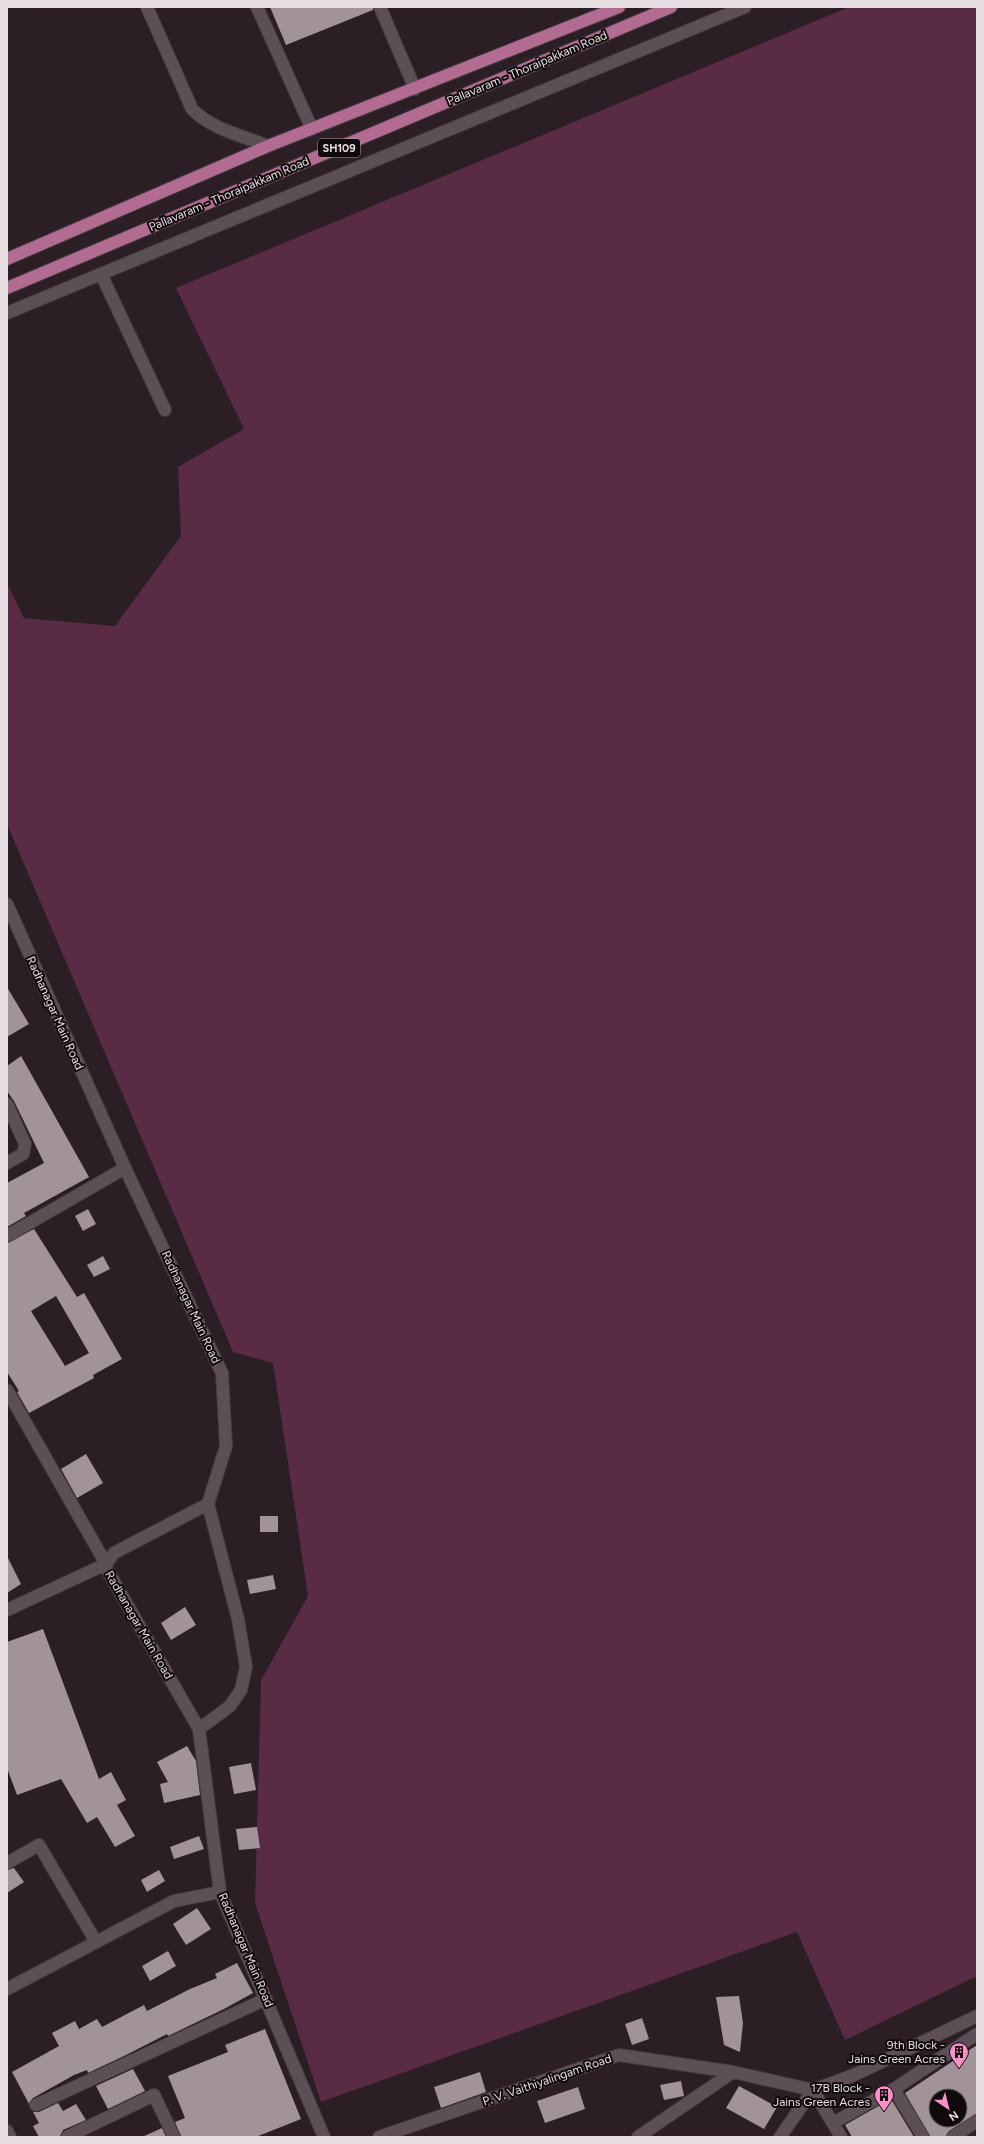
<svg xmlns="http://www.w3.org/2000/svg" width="984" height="2144" viewBox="0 0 984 2144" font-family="Figtree,sans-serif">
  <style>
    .green { fill: #592b44 }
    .building { fill: #a29299; fill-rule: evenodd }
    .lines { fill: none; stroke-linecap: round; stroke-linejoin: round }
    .minor-casing { stroke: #453b41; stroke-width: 14 }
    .major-casing { stroke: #453b41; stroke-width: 14 }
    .minor { stroke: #5d4f56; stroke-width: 12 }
    .major { stroke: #b26b91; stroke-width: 12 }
    .labels { text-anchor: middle; stroke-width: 4; stroke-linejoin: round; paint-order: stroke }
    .shield { fill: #100a0d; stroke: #a59ea1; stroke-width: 1 }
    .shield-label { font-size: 11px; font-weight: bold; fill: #e5dde1 }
    .street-label { font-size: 12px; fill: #e5dde1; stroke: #100a0d }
    .poi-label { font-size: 12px; fill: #e5dde1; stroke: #100a0d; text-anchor: end }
  </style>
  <rect width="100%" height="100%" fill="#2b1e24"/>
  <path class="green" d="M849,7H977V1976L845,2040L797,1932L321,2102L255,1903L261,1680L308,1596L273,1363L233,1352L7,824V583L24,618L115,626L181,536L178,467L244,429L176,288Z"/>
  <path class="building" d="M270,7H373V10L286,45Z
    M7,987L29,1024L7,1037Z
    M21,1056L89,1177L24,1213L26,1216L7,1227V1183L44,1163L14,1101L7,1091V1066Z
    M88,1209L96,1224L83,1231L75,1216Z
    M34,1229L77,1297L84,1293L122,1359L93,1375L94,1378L29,1413L17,1392L19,1391L7,1372V1243ZM56,1296L89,1353L65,1366L31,1311Z
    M103,1256L110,1269L94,1277L87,1265Z
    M86,1454L103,1483L77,1498L61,1469Z
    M260,1516H278V1532H260Z
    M7,1556L21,1584L7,1593Z
    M273,1575L276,1589L250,1594L247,1580Z
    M185,1607L196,1625L171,1640L161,1623Z
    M43,1629L99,1779L111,1772L126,1800L117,1805L135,1836L115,1847L97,1817L87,1823L61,1779L17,1795L7,1768V1642Z
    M187,1746L196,1761L200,1795L164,1803L160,1784L168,1782L157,1762Z
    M251,1763L256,1790L234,1794L229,1767Z
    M257,1827L260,1848L239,1850L236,1829Z
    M199,1836L204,1849L174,1859L170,1847Z
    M14,1868L24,1882L7,1893V1870Z
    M159,1870L165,1881L147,1892L141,1880Z
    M197,1908L211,1929L186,1945L173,1924Z
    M168,1951L176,1966L150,1981L142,1966Z
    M237,1963L253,1993L224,2009L168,2036L167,2034L126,2055L88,2073L87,2070L74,2075L33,2098L29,2104L12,2072L59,2046L52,2033L75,2021L79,2029L97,2019L102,2027L144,2005L147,2011L190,1989L217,1978L215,1974Z
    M739,1996L743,2023L740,2052L724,2045L716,1997Z
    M642,2018L649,2039L632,2045L625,2024Z
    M265,2029L301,2119L256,2137H181L175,2122L185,2118L168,2076L228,2052L225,2045Z
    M977,2045V2114L949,2131L946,2137H930L905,2093ZM936,2096H960V2120H936Z
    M133,2069L145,2091L108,2109L96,2086Z
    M480,2072L486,2092L441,2108L434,2087Z
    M681,2081L684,2096L664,2100L660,2085Z
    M739,2086L777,2107L764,2129L726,2108Z
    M578,2087L585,2109L545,2123L537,2101Z
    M891,2099L914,2137H852L845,2125Z
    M58,2103L63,2111L76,2104L86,2120L63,2130L60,2137H39L33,2126L39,2123L33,2112H39Z
    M162,2128L166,2137H142Z"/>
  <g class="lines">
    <defs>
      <path id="minor" d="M147,7L192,109C211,129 243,136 268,146
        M257,7L312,129
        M380,7L415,89
        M101,274L165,410
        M7,313L745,7
        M7,904L125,1168L222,1373L226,1446L208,1504L114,1553L106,1564V1568L199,1729L220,1892L324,2137
        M7,1104L25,1144L23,1154L7,1163
        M7,1236L125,1168
        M7,1390L106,1564L7,1610
        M199,1729L230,1706L241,1690L246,1667L238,1619L208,1504
        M7,1863L39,1845L96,1942
        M7,1989L174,1901L220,1892
        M894,2089L977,2034
        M813,2090L841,2137
        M36,2105L266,1999
        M833,2123L894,2089L923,2137
        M7,2131L10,2137
        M67,2137L154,2095L174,2137
        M379,2137L619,2055L733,2072L813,2090
        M638,2137L733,2072
        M780,2137L813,2090L854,2075L977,2016
        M953,2137L977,2121"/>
      <path id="major" d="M7,259L268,146L619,7
        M7,288L671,7"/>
    </defs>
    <use href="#minor" class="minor-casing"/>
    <use href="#major" class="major-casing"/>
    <use href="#minor" class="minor"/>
    <use href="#major" class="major"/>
  </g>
  <defs>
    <symbol id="building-pin" viewBox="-11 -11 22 30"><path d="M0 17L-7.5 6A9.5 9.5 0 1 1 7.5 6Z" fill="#fa8fc7" stroke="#100a0d"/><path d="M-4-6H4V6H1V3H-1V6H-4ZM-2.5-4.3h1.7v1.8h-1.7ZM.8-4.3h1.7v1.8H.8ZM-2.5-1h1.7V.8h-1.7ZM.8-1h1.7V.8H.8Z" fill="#111"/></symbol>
  </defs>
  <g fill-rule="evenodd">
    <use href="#building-pin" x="948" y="2041" width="22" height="30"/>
    <use href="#building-pin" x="873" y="2084" width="22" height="30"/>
  </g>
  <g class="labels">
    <rect class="shield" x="318" y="139" width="42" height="18" rx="3"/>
    <g class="shield-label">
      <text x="339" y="152">SH109</text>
    </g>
    <g class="street-label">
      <text transform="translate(527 68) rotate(-23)" y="4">Pallavaram - Thoraipakkam Road</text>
      <text transform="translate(229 194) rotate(-23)" y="4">Pallavaram - Thoraipakkam Road</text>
      <text transform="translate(55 1013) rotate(66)" y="4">Radhanagar Main Road</text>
      <text transform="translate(191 1307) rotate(65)" y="4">Radhanagar Main Road</text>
      <text transform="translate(139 1625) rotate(60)" y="4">Radhanagar Main Road</text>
      <text transform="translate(246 1950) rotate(67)" y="4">Radhanagar Main Road</text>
      <text transform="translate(547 2080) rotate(-19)" y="4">P. V. Vaithiyalingam Road</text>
    </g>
    <g class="poi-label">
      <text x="945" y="2049">9th Block -<tspan x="945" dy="14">Jains Green Acres</tspan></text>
      <text x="870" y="2092">17B Block -<tspan x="870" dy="14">Jains Green Acres</tspan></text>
    </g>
  </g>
  <rect width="984" height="2144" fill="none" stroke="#e5dde1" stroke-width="16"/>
  <g transform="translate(948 2108) rotate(145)"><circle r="19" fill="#100a0d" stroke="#655e62"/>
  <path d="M0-3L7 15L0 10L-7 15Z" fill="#fa8fc7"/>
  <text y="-6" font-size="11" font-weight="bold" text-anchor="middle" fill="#e5dde1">N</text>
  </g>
</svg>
